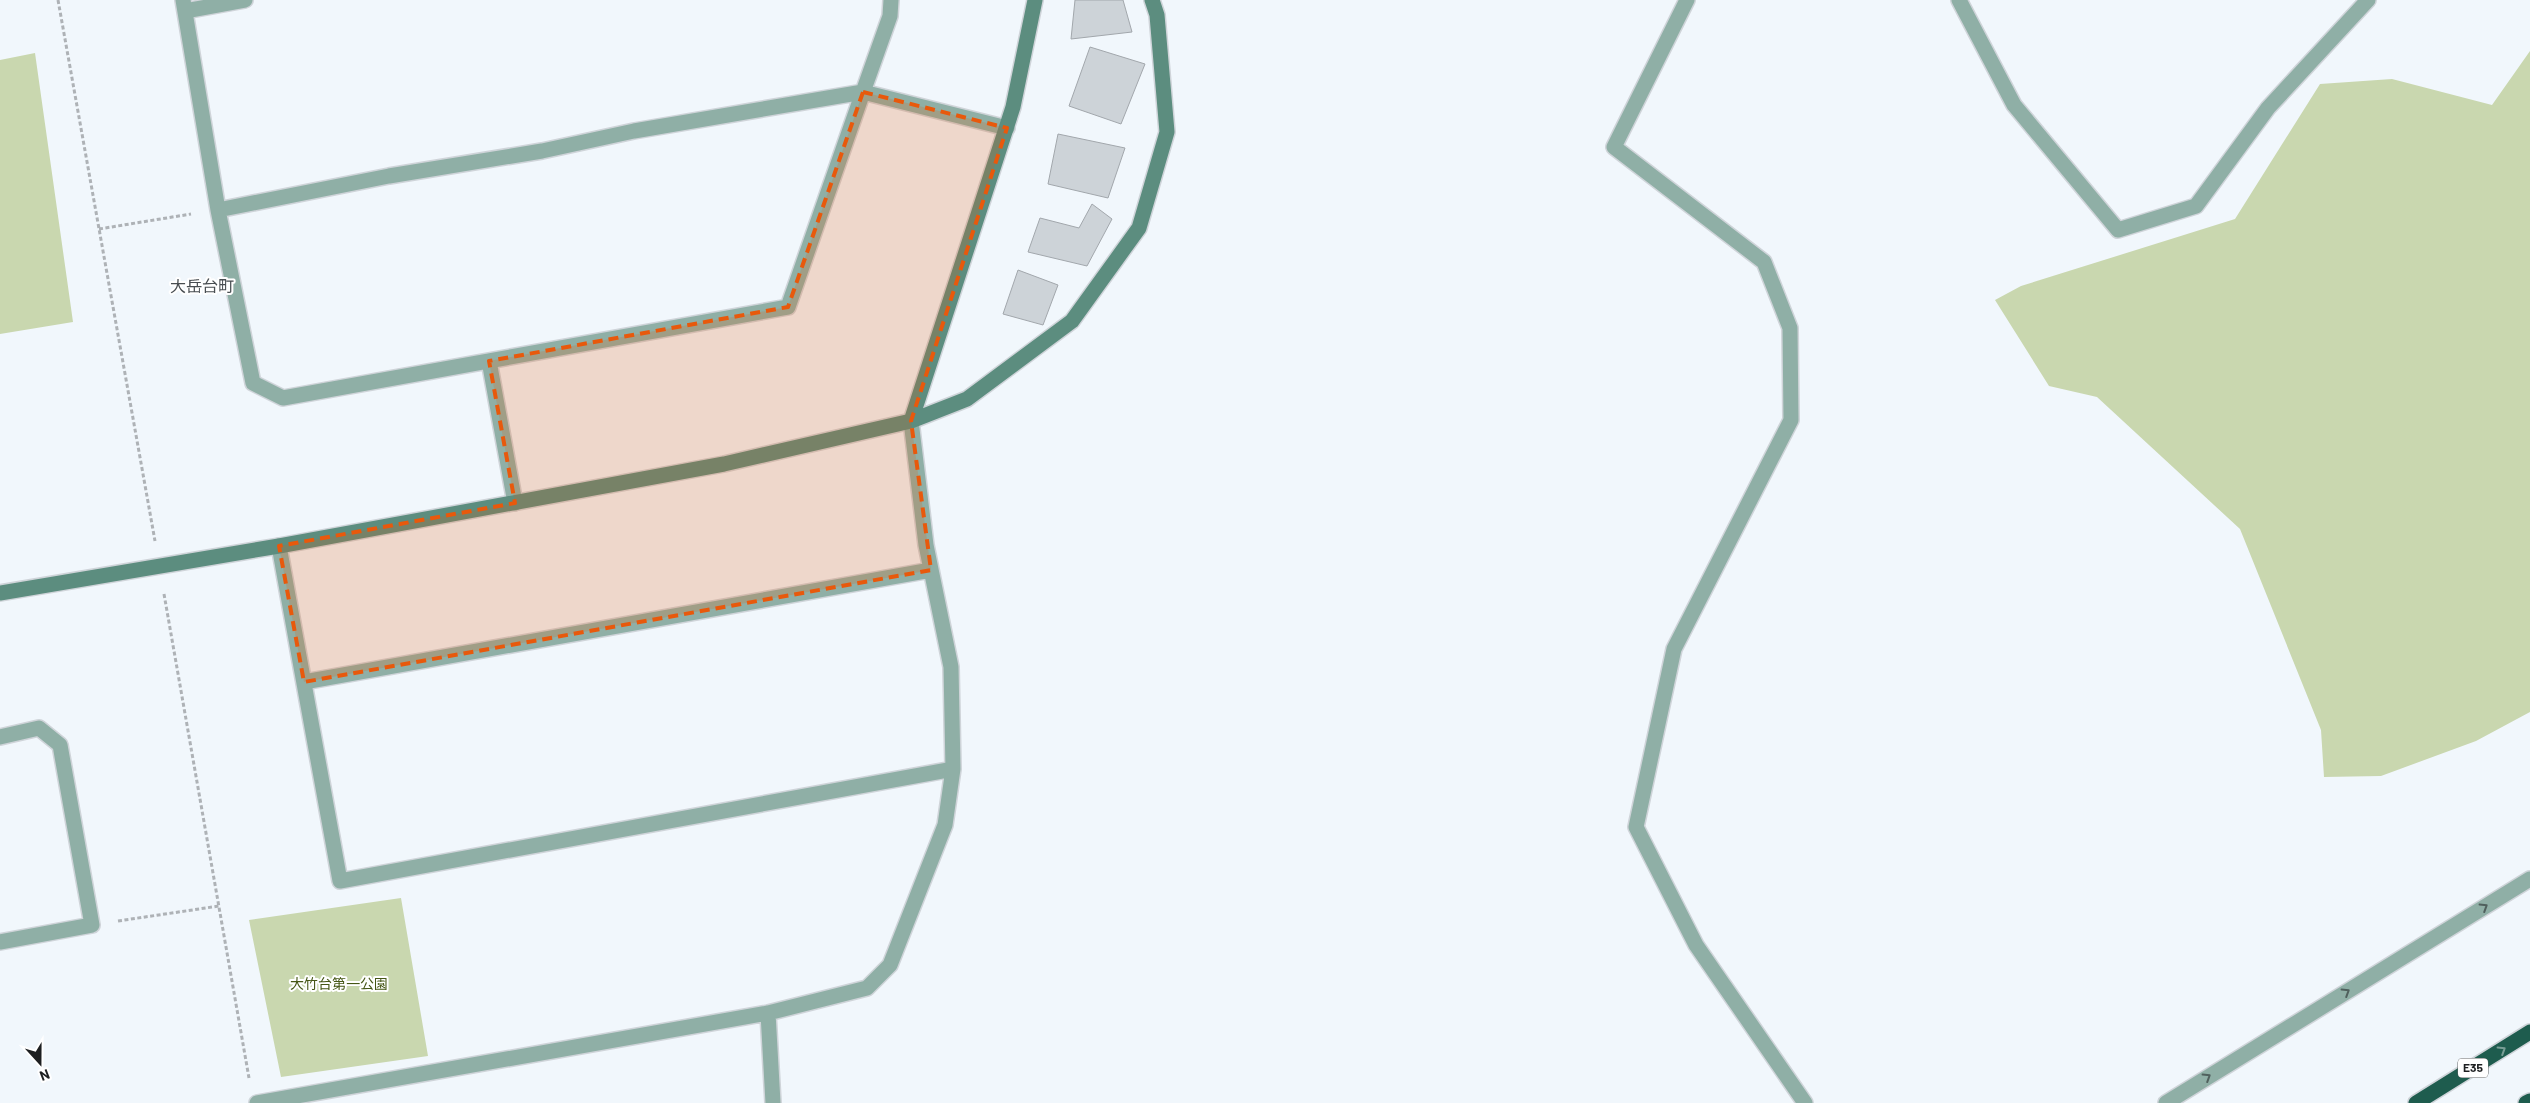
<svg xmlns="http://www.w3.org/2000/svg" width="2530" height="1103" viewBox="0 0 2530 1103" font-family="Barlow,'Noto Sans JP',sans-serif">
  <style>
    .green { fill: #c9d7af }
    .building { fill: #cdd3d8; stroke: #a2a7ac }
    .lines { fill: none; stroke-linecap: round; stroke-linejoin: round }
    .street-casing { stroke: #cfd4d9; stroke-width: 18 }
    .secondary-casing { stroke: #cfd4d9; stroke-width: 18 }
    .highway-casing { stroke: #cfd4d9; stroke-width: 18 }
    .path { stroke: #aeb2b6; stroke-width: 3; stroke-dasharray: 4 2.5; stroke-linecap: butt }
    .street { stroke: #8fafa6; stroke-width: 15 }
    .secondary { stroke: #5c8d7f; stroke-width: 15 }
    .highway { stroke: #1e5c4e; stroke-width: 15 }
    .oneway { stroke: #50605d }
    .oneway2 { stroke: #789d95 }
    .marked { fill: #e8590c; fill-opacity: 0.2; stroke: #e8590c; stroke-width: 4; stroke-dasharray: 10 6; stroke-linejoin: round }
    .labels { text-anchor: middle; stroke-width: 4; stroke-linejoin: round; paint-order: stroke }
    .shield { fill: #fff; stroke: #616264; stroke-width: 1 }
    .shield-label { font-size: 12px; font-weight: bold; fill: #1d1f21 }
    .park-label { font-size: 14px; fill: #455615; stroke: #fff }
    .quarter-label { font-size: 16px; fill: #484d51; stroke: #fff }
  </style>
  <rect width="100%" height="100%" fill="#f1f7fc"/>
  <path class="green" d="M2530,51V712L2476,741L2381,776L2324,777L2321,730L2240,529L2097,397L2049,386L1995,300L2021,286L2235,219L2320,84L2392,79L2492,105Z
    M35,53L73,322L0,334V60Z
    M401,898L428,1056L281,1077L249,920Z"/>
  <path class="building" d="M1075,0H1123L1132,32L1071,39Z
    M1090,47L1145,64L1121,124L1069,106Z
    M1058,134L1125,148L1108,198L1048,184Z
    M1092,204L1112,219L1087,266L1028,252L1040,218L1079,228Z
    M1018,270L1058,285L1043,325L1003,314Z"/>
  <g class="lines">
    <defs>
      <path id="street" d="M183,0L218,210L253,383L283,398L788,307L863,92L1007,128
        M1687,0L1614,147L1764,262L1790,328L1791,420L1674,649L1636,827L1696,945L1805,1103
        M1959,0L2014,105L2118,230L2196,206L2268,108L2368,0
        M185,11L245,0
        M218,210L389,176L542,151L634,131L863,92L890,16L891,0
        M489,361L515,503
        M279,546L340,881L953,769
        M304,682L931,570
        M0,737L39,728L60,745L92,925L0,942
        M768,1013L773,1103
        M257,1103L768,1013L867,988L890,965L945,825L953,769L951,667L926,545L911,421
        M2166,1103L2530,879"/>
      <path id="secondary" d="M911,421L1013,107L1035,0
        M0,593L279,546L724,464L911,421L967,399L1072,321L1139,228L1167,132L1157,15L1152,0"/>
      <path id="highway" d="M2416,1103L2530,1032
        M2526,1103L2530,1101"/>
    </defs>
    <use href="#street" class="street-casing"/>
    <use href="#secondary" class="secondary-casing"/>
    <use href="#highway" class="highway-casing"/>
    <path class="path" d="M58,0L155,541
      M99,229L191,214
      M164,594L249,1078
      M118,921L219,906"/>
    <use href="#street" class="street"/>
    <use href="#secondary" class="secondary"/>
    <use href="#highway" class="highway"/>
  </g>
  <defs><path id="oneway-chevron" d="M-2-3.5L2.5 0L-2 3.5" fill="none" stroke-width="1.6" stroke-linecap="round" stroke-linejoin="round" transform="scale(1.25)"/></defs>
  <g class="oneway">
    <use href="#oneway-chevron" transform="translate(2484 907) rotate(-32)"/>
    <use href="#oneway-chevron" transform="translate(2346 992) rotate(-32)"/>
    <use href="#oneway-chevron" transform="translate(2207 1077) rotate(-32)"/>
  </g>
  <use class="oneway2" href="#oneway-chevron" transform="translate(2502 1050) rotate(-32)"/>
  <path class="marked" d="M863,92L1007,128L911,421L931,570L304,682L279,546L515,503L489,361L788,307Z"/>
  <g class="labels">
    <rect class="shield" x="2458" y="1058.5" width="30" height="19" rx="4"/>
    <g class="shield-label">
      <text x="2473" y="1072">E35</text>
    </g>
    <g class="park-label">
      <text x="339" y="989">大竹台第一公園</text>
    </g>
    <g class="quarter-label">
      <text x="202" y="292">大岳台町</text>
    </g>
  </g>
  <g transform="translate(40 1063) rotate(159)" stroke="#ffffff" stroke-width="4" paint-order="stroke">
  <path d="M0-4L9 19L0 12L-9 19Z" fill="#1d1f21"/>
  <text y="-8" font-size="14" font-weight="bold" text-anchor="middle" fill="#1d1f21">N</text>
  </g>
</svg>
